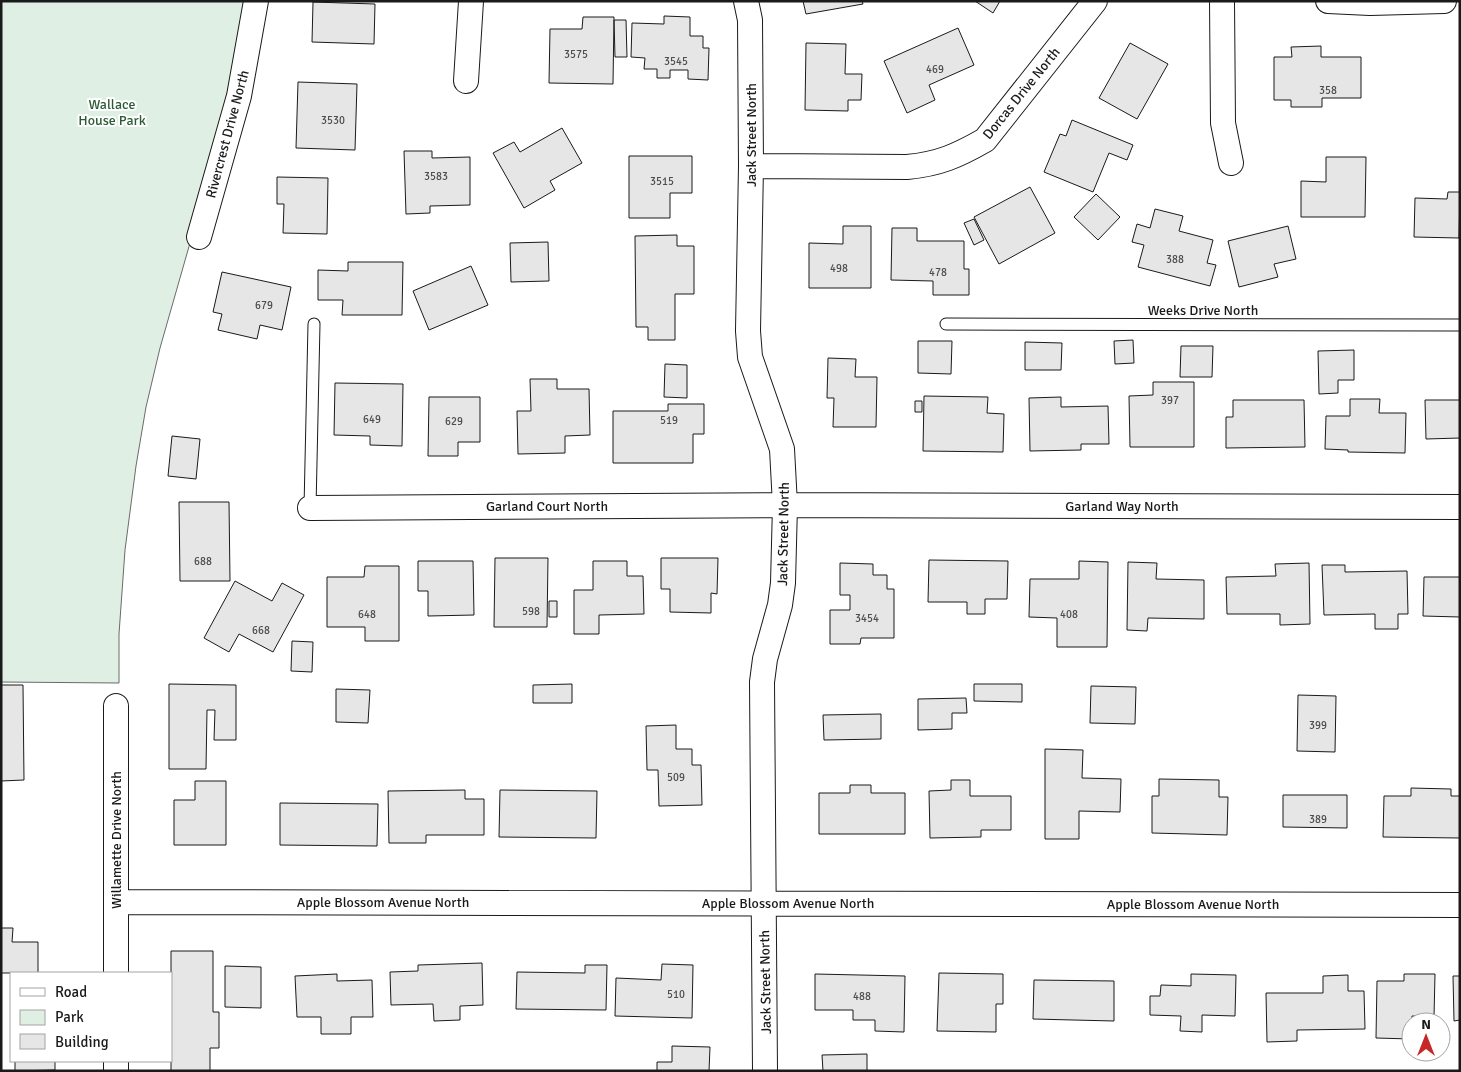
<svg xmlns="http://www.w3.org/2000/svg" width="1461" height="1072" viewBox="0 0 1461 1072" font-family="Signika,sans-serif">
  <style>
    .green { fill: #e0efe3; stroke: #6a6a6a }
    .building { fill: #e6e6e6; stroke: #1a1a1a }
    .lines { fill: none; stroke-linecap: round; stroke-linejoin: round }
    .lane-casing { stroke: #1a1a1a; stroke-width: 13 }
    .street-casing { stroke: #1a1a1a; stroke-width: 26 }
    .lane { stroke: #fff; stroke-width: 11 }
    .street { stroke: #fff; stroke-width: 24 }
    .labels { text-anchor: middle; stroke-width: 4; stroke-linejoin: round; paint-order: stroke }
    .number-label { font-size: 11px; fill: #4d4d4d }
    .street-label { font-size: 14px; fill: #1a1a1a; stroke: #fff }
    .park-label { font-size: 14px; fill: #2b5a34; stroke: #fff }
  </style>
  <rect width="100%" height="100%" fill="#fff"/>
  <path class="green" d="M1,1H248L206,187L160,348L146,407L136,466L125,550L119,634V683L1,682Z"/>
  <path class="building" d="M803,1H862L863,4L806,14Z
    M975,1H1000L993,13Z
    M313,2L375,4L374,44L312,42Z
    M664,16L690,17V36H703V48H709L708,80L688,79V70H670V78H657V69H644L645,58L631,57L632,23L664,24Z
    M583,17H614L613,84L549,83L550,29H582Z
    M614,20H626L627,57H615Z
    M958,28L974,65L929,85L935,100L907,113L884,61Z
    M806,43L846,44L845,74H862L861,100H848V111L805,110Z
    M1130,43L1168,64L1137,119L1099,98Z
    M1321,46V57H1361V98H1322V107H1291V100H1274V57H1292L1291,47Z
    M298,82L357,84L355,150L296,148Z
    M1072,120L1133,145L1127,160L1109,153L1093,192L1044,172L1060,134L1066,136Z
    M562,128L582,163L550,181L555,190L524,208L493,153L514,142L520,152Z
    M404,151H432V158L470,157V205L430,206V213L406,214Z
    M629,156H692V193H670V218H629Z
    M1326,157H1366L1365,217H1301V181L1326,182Z
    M277,177L328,178L327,234L283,233L284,204H277Z
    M1030,187L1055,233L999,264L974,217Z
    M1448,192H1460L1459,238L1414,237L1415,198L1447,199Z
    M1096,194L1120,217L1098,240L1074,217Z
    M1155,209L1183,216L1179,231L1213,240L1207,263L1216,265L1210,286L1138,267L1144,245L1132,242L1137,224L1150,228Z
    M974,219L984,240L974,245L964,223Z
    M843,226H871V288H809V243L843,244Z
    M1288,226L1296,259L1274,264L1278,277L1239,287L1228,241Z
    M892,228H917V241H964V269H969V295H933V281L891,280Z
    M677,235V246H694V294H675V340H648V327H636L635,236Z
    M548,242L549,281L511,282L510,243Z
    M348,262H403L402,315H342L343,300H318V270L348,271Z
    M471,266L488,305L429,330L413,291Z
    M222,272L291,287L282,330L260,325L257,339L218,330L222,314L213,312Z
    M1133,340L1134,363L1115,364L1114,341Z
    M918,341H952L951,374L918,373Z
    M1025,342L1062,343L1061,370H1025Z
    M1181,346H1213L1212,377H1180Z
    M1354,350V380H1338V393L1319,394L1318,351Z
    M828,358L856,359L855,377H877L876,427H833L834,398H827Z
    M665,364L687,365V398L664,397Z
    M530,379H557V389H589L590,435L565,436V453L518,454L517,411H531Z
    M1153,382H1194V447H1130L1129,396L1153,395Z
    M335,383L403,384L402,446L370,445V436L334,435Z
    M924,396L988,397L987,413L1004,414L1003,452L923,451Z
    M429,397H480V442H458V456H428Z
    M1061,397V407L1108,406L1109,444H1081V450L1030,451L1029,398Z
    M1350,399H1380L1379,413H1406L1405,453L1348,452V450L1325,449L1326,416H1350Z
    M1233,400H1304L1305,447L1226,448V417H1233Z
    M1425,400H1460V438L1426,439Z
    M915,401H922V412H915Z
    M668,404H704V434H693V463H613V411H668Z
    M172,436L200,439L196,479L168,476Z
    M179,502H229L230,581H180Z
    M495,558H548L547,627H494Z
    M661,558H718L717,594L711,593V613L670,612V589H661Z
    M929,560L1008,561L1007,599H985V614H967V602H928Z
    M418,561H473L474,615L428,616V591H418Z
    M593,561H627V576H643L644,614L599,615V634H574V590H593Z
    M1079,561L1108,562L1107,647H1057V618L1029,617L1030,579H1079Z
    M1128,562L1157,563L1156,579L1204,580V619L1148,618L1147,631L1127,630Z
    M840,563L873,564V575H887V589H894V638H861L860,644H830V610H850V595H840Z
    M1309,563L1310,624L1280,625V614H1227L1226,577L1276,576L1275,564Z
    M1322,565H1345V572L1407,571L1408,614H1398V629H1375V614L1324,615Z
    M365,566H399V641H365V627H327V577H364Z
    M1424,577H1460V617L1423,616Z
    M235,581L272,601L282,583L304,595L273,652L239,634L229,652L204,638Z
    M549,601H557V617H549Z
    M292,641L313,642L312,672L291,671Z
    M169,684L236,685V740H214L215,710H207L206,769H169Z
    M572,684V703H533V685Z
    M974,684H1022V702L974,701Z
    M1,685H23L24,780L1,781Z
    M1091,686L1136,687L1135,724L1090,723Z
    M336,689L370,690L368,723L336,722Z
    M1298,695L1336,696L1335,752L1297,751Z
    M966,698L967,713H952V729L918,730V699Z
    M881,714V739L824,740L823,715Z
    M676,725V749H692V765H701L702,805L659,806L658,770H647L646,726Z
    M1045,749L1083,750L1082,778L1121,779L1120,812L1079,811V839H1045Z
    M1159,779L1219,780V797H1228L1227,835L1152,833V796H1159Z
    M951,780H970V796H1011V830H981V837L930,838L929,791L951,790Z
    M195,781H226V845H174V800H195Z
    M850,785H871V793H905V834H819V793H850Z
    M1411,788L1451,789V796H1460V838L1383,837L1384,796H1411Z
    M465,790V799H484V835H426V843H389L388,791Z
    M500,790L597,791L596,838L499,837Z
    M1283,795H1347V828L1283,827Z
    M280,803L378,804L377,846L280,845Z
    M1,928H13L12,942H38V973H1Z
    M171,951H213V1012H219V1048H210V1071H171Z
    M482,963L483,1005L460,1006V1020L434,1021L433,1004L391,1005L390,972L418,971V965Z
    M662,964L693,965L692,1018L615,1016L616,978L661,980Z
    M585,965H607L606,1010L516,1009L517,972L585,973Z
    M225,966L261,967V1008L225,1007Z
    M939,973L1003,974V1004H996V1032L937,1031Z
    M337,974V981L372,980L373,1017H351V1034H321V1017H297L295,976Z
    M815,974L905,976L904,1032L875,1031V1020H853V1010H815Z
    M1191,974L1236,975L1235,1016L1202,1015V1032L1180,1031L1181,1016L1150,1015V996H1160L1161,985L1191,986Z
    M1404,974H1435L1434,1017L1412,1016L1411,1039L1376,1038L1377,981H1404Z
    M1348,975V991H1364L1365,1029L1297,1030V1041L1267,1042L1266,993H1323V976Z
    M1453,976H1460V1020L1454,1021Z
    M1034,980L1114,981V1021L1033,1019Z
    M672,1046L710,1047L709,1071H657V1062H672Z
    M867,1054V1071H823L822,1055Z
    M15,1061H55V1070L15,1071Z"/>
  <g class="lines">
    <defs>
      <path id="lane" d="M946,324L1460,325
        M310,508L314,324"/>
      <path id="street" d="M746,1L750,20L751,166L748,331L750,357L782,449L785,505L783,583L780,605L765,659L762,682L765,1071
        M1222,1L1223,123L1231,163
        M1328,1L1370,3L1444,1
        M466,81L471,1
        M751,166L907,167C939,164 957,156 985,140L1095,1
        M199,237L239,96L256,1
        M310,508L785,505L1460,507
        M116,706V973
        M116,902L1460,905
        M116,1061V1071"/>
    </defs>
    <use href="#lane" class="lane-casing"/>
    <use href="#street" class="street-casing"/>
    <use href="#lane" class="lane"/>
    <use href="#street" class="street"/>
  </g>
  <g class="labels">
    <g class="number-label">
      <text x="576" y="58">3575</text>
      <text x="676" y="65">3545</text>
      <text x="935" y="73">469</text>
      <text x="1328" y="94">358</text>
      <text x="333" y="124">3530</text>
      <text x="436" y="180">3583</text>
      <text x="662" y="185">3515</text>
      <text x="1175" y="263">388</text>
      <text x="839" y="272">498</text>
      <text x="938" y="276">478</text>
      <text x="264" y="309">679</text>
      <text x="1170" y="404">397</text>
      <text x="372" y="423">649</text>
      <text x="669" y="424">519</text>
      <text x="454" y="425">629</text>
      <text x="203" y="565">688</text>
      <text x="531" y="615">598</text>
      <text x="367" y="618">648</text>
      <text x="1069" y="618">408</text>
      <text x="867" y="622">3454</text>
      <text x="261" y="634">668</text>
      <text x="1318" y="729">399</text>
      <text x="676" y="781">509</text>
      <text x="1318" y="823">389</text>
      <text x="676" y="998">510</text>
      <text x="862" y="1000">488</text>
    </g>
    <g class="street-label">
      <text transform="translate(1021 93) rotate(-51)" y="5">Dorcas Drive North</text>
      <text transform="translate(227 134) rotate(-75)" y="5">Rivercrest Drive North</text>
      <text transform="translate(751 135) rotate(-90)" y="5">Jack Street North</text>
      <text x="1203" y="315">Weeks Drive North</text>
      <text x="547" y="511">Garland Court North</text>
      <text x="1122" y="511">Garland Way North</text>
      <text transform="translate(783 534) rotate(-89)" y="5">Jack Street North</text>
      <text transform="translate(116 840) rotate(-90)" y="5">Willamette Drive North</text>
      <text x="383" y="907">Apple Blossom Avenue North</text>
      <text x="788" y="908">Apple Blossom Avenue North</text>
      <text x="1193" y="909">Apple Blossom Avenue North</text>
      <text transform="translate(765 982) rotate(-91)" y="5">Jack Street North</text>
    </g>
    <g class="park-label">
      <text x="112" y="109">Wallace<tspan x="112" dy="16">House Park</tspan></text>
    </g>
  </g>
  <rect width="1461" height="1072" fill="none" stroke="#1a1a1a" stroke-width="5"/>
  <rect x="10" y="972" width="162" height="90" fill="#ffffff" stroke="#a3a3a3"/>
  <rect x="20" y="988" width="25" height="8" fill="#ffffff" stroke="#a3a3a3"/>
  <text x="55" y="997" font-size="15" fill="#1a1a1a">Road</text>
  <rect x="20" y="1010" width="25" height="15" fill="#e0efe3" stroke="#a3a3a3"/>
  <text x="55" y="1022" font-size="15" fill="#1a1a1a">Park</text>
  <rect x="20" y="1034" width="25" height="15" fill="#e6e6e6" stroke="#a3a3a3"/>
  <text x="55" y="1047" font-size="15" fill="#1a1a1a">Building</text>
  <g transform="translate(1426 1037)"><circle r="24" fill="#ffffff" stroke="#a3a3a3"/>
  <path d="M0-4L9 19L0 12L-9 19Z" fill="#c62828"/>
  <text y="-8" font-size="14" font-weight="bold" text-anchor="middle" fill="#1a1a1a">N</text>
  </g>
</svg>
